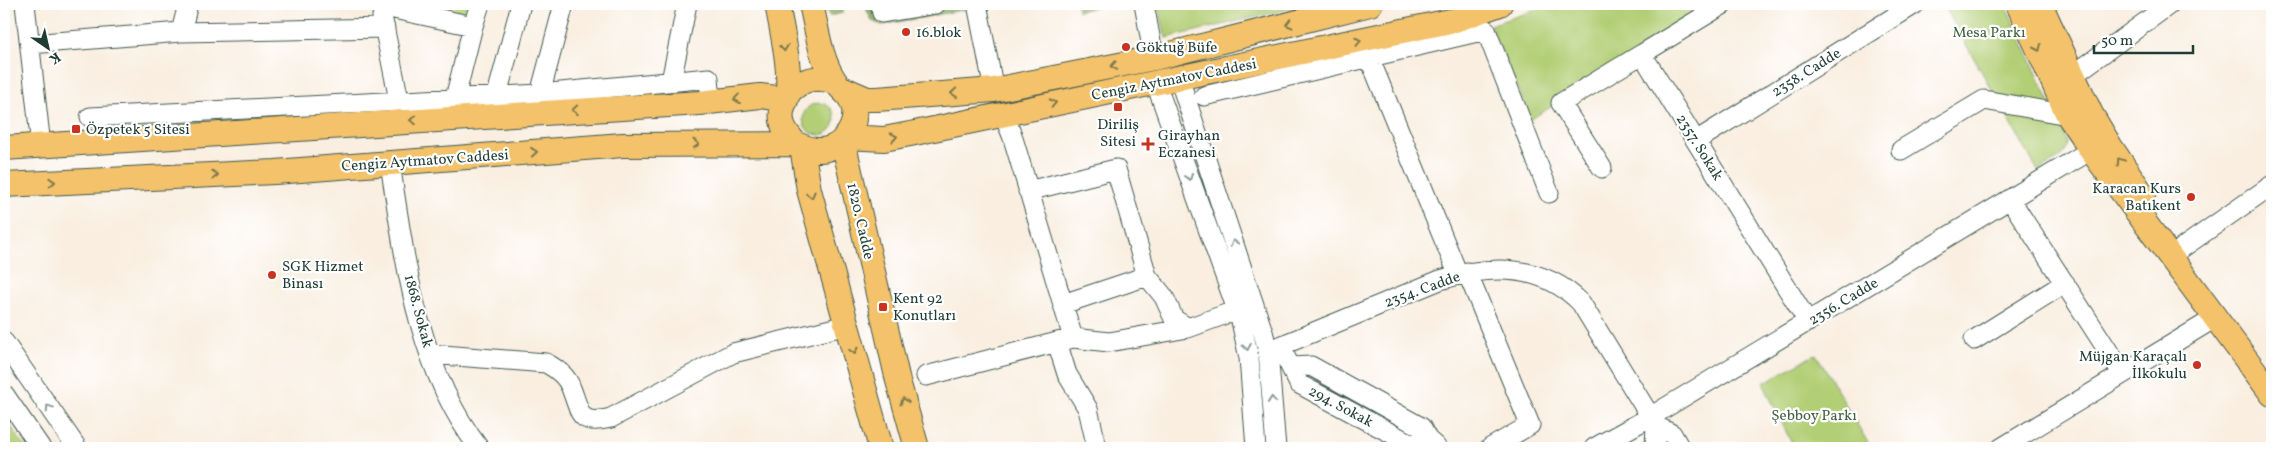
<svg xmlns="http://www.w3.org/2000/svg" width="2276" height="452" viewBox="0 0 2276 452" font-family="Vollkorn,serif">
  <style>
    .green { fill: #b2cf76; stroke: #688655 }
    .forest { fill: #8db267; stroke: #56784e }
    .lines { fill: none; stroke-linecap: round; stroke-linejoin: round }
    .minor-casing { stroke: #40584e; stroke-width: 21 }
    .major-casing { stroke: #40584e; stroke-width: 26 }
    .minor { stroke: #fff; stroke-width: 19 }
    .major { stroke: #f3c26a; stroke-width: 24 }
    .oneway { stroke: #7e794c }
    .oneway2 { stroke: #8f9e9a }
    .poi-dot { fill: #c8321e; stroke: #fff; stroke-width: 2 }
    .labels { text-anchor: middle; stroke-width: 4.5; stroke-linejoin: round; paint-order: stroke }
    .poi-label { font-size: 15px; fill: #1f3d34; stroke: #fff; text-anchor: start }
    .park-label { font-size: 15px; fill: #446244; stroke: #fff }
    .street-label { font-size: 15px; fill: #1f3d34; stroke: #fff }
  </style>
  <rect width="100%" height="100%" fill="#fff"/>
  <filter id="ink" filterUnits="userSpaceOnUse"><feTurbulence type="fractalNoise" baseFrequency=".02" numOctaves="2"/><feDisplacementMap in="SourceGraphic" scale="10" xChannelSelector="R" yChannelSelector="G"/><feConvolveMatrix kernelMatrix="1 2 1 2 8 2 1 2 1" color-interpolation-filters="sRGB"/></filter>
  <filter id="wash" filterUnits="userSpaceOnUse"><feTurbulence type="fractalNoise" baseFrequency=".0096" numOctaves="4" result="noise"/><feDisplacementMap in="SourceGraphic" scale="20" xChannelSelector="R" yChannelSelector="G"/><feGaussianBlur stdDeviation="1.12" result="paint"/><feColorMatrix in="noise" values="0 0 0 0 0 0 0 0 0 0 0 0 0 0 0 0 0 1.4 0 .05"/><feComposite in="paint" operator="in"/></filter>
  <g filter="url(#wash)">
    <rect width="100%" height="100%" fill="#f9eee0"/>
    <path class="green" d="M449,4H480L473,26L445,19Z
      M1158,4H1311L1166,38Z
      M1554,4H1720L1531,119L1490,25Z
      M1943,4H2005L2068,142C2068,158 2050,163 2038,171Z
      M803 119a16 16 0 1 1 32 0a16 16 0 1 1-32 0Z
      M1816,354L1871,448H1794L1763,383Z
      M4,416L26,448H4Z"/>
    <path class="forest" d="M826,4H841L843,13L829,16Z
      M864,4H994L882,25L872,21Z
      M1077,4H1110L1078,11Z"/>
  </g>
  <g filter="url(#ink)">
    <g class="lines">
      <defs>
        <path id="minor" d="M25,4L41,146
          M880,4L882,13L936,4
          M977,4L994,90
          M1144,4L1154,58
          M1724,4L1642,54L1808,322
          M380,6L473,26L480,4
          M382,16L399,100
          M181,32L385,28
          M30,44L181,32L188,4
          M1369,57L1458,274
          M2072,76L2170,4
          M1179,78L1263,332L1268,351L1276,448
          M671,81L687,4
          M1155,81L1241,321L1249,358L1256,448
          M540,94L564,4
          M497,95L521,4
          M1204,96L1486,30L1549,193
          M455,98L473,26
          M90,117L540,94L709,78L711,102
          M1696,141L1915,4
          M1901,150L1984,100L2068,115
          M390,163C405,261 417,367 479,448
          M1602,168L1561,103L1642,54
          M1028,191L1116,169L1147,276L1063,304
          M2010,199L2123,374
          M2182,248L2272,185
          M1467,272L1530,425L1490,448
          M1147,276L1164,297L1174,319L1188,328L1237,310
          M1073,338L1109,342L1188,328
          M1974,340L2065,283
          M4,342L77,448
          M1057,342L1067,374L1088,409L1097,448
          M1280,346L1299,384L1411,444L1428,440
          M1268,351L1440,280C1488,265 1542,263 1581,303L1656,426L1672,434L1680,448
          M430,354L546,363C557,369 567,376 571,388C581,413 578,426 611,418L733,353L847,325
          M1291,367L1311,366L1421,427L1428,440L1436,447
          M926,376L1073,338L1012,135L1003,114
          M4,394L41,448
          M1656,426L1655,445L1657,448
          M1594,448L1650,417L2091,150
          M2001,448L2215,318"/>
        <path id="major" d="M777,4C782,31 790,64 788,92C787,104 778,109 783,125C786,133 791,138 796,144
          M2018,4L2068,115L2091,150L2272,394
          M2040,4L2091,114L2110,146L2143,195
          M844,89L867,99H877L994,90L1154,58L1370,4
          M788,93C802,79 816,75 835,82
          M845,137L884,139L910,134L1455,20L1500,4
          M843,141L898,381L917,448
          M802,147L809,190L881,448
          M4,148L700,103L760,96L785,99
          M4,185L275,172L623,145L796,144C804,147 810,150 818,150C839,151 857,130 854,109C851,93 842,92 835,81C820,59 817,29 811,4"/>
      </defs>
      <use href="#minor" class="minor-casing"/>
      <use href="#major" class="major-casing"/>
      <use href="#minor" class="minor"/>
      <use href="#major" class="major"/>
    </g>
    <defs><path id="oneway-chevron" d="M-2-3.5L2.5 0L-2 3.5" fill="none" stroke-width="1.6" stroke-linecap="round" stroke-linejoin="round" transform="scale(1.25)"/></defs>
    <g class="oneway">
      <use href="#oneway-chevron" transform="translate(1289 24) rotate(166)"/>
      <use href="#oneway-chevron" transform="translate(1358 41) rotate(-12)"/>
      <use href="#oneway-chevron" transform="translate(784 48) rotate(83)"/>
      <use href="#oneway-chevron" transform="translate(2038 48) rotate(66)"/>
      <use href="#oneway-chevron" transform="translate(1114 66) rotate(169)"/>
      <use href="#oneway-chevron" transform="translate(954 93) rotate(175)"/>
      <use href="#oneway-chevron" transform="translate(737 99) rotate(173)"/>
      <use href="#oneway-chevron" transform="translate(1053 103) rotate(-12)"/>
      <use href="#oneway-chevron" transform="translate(575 110) rotate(176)"/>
      <use href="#oneway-chevron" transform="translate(413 120) rotate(176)"/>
      <use href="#oneway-chevron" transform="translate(894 137) rotate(-11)"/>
      <use href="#oneway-chevron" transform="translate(696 144)"/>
      <use href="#oneway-chevron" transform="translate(534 152) rotate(-5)"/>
      <use href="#oneway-chevron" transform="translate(2120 161) rotate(-124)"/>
      <use href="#oneway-chevron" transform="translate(215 175) rotate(-3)"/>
      <use href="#oneway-chevron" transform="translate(52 182) rotate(-3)"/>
      <use href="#oneway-chevron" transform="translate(811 195) rotate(76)"/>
      <use href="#oneway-chevron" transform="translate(854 351) rotate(75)"/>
      <use href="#oneway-chevron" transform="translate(904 401) rotate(-105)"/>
    </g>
    <g class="oneway2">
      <use href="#oneway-chevron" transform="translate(1189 177) rotate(70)"/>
      <use href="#oneway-chevron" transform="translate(1234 243) rotate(-109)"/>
      <use href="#oneway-chevron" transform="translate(1247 347) rotate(80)"/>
      <use href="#oneway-chevron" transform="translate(1272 400) rotate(-95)"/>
      <use href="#oneway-chevron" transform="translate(49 408) rotate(-124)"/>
    </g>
  </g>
  <g class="poi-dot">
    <circle cx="906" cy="32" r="5"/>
    <circle cx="1126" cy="47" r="5"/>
    <rect x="1113" y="102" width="10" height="10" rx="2.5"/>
    <rect x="71" y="124" width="10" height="10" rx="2.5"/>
    <path d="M1145.5 136.5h5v5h5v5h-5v5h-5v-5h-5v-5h5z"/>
    <circle cx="2191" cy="197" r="5"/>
    <circle cx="272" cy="275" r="5"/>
    <rect x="878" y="302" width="10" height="10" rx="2.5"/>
    <circle cx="2197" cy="365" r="5"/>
  </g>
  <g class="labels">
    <g class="poi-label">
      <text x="916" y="37">16.blok</text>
      <text x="1136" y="52">Göktuğ Büfe</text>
      <text x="1118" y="129" text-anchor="middle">Diriliş<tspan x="1118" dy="17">Sitesi</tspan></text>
      <text x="86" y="134">Özpetek 5 Sitesi</text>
      <text x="1158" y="140">Girayhan<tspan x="1158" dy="17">Eczanesi</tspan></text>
      <text x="2181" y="193" text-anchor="end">Karacan Kurs<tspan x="2181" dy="17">Batıkent</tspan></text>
      <text x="282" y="271">SGK Hizmet<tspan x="282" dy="17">Binası</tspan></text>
      <text x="893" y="303">Kent 92<tspan x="893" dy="17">Konutları</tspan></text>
      <text x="2187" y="361" text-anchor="end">Müjgan Karaçalı<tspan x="2187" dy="17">İlkokulu</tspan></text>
    </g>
    <g class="park-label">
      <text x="1989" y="37">Mesa Parkı</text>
      <text x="1814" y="420">Şebboy Parkı</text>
    </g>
    <g class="street-label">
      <text transform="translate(1806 72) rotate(-32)" y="5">2358. Cadde</text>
      <text transform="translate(1174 79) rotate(-11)" y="5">Cengiz Aytmatov Caddesi</text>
      <text transform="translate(1700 147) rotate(58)" y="5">2357. Sokak</text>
      <text transform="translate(425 160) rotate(-4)" y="5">Cengiz Aytmatov Caddesi</text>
      <text transform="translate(861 221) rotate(77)" y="5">1820. Cadde</text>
      <text transform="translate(1422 289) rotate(-20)" y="5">2354. Cadde</text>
      <text transform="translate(1843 301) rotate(-31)" y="5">2356. Cadde</text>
      <text transform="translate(419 311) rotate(75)" y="5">1868. Sokak</text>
      <text transform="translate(1341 406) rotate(28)" y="5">294. Sokak</text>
    </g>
  </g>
  <rect width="2276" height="452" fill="none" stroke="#fff" stroke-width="20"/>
  <g transform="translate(48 48) rotate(146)" stroke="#ffffff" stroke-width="4" paint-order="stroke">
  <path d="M0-4L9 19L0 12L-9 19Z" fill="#1f3d34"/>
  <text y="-8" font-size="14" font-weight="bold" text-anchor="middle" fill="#1f3d34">K</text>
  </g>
  <path d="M2094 45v8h99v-8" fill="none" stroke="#1f3d34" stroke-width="2.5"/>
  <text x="2101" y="45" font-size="15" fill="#1f3d34" stroke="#ffffff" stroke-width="4" paint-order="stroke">50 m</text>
</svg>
